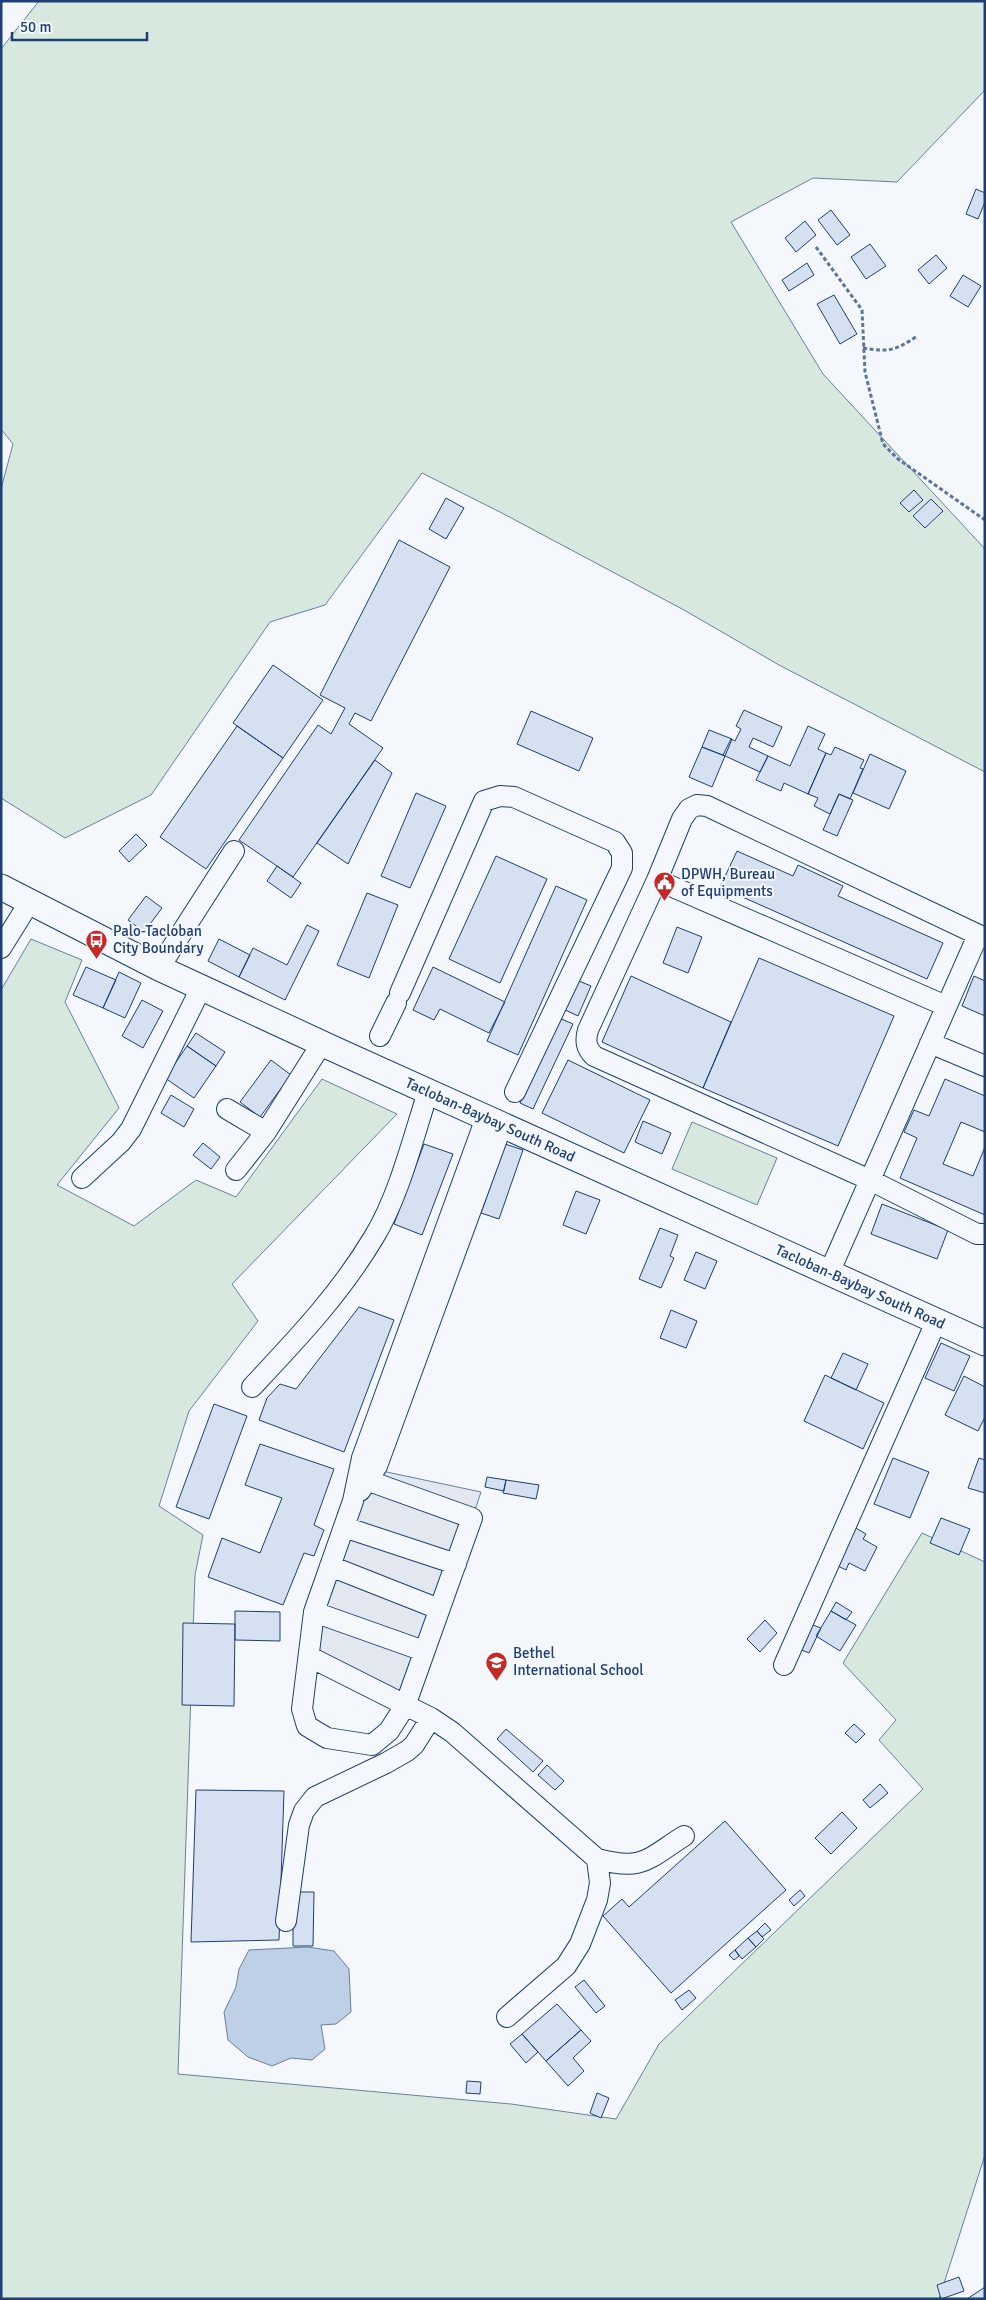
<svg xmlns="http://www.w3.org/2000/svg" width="986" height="2300" viewBox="0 0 986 2300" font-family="Signika,sans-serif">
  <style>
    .green { fill: #d7e8df; stroke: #687fa3 }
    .parking { fill: #e3e8f0; stroke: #687fa3 }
    .water { fill: #bed0e5; stroke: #687fa3 }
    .building { fill: #d5e0f0; stroke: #1d3f73 }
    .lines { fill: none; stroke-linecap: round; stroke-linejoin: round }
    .minor-casing { stroke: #1d3f73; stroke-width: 22 }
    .major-casing { stroke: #1d3f73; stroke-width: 27 }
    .path { stroke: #5e769c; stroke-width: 3; stroke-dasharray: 4 2.5; stroke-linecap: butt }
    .minor { stroke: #f4f7fb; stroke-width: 20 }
    .major { stroke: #f4f7fb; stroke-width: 25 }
    .labels { text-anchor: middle; stroke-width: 4; stroke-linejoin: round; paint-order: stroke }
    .poi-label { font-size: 15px; fill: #1d3f73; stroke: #f4f7fb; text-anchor: start }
    .street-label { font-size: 15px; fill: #1d3f73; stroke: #f4f7fb }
  </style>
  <rect width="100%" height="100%" fill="#f4f7fb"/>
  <path class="green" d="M39,1H985V90L897,182L813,178L731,222L823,374L985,549V772L779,665L684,610L500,512L422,473L325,605L270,622L151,795L65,838L1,798V489L13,444L1,429V49Z
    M31,939L82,960L65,1002L119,1108L57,1185L134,1226L196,1180L236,1197L322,1079L397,1114L232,1284L258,1321L189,1411L159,1506L203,1535L195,1575L178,2074L511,2104L616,2119L659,2044L923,1789L879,1740L896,1720L843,1663L922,1533L985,1562V2155L939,2299H1V990Z
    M692,1122L777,1158L757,1205L672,1169Z"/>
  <path class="parking" d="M363,1467L481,1492L410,1704L313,1671L312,1613Z"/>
  <path class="water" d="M308,1947L334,1951L349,1969L351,2012L336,2024L321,2025L325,2049L312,2060L291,2058L272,2066L248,2057L228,2040L224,2012L236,1987L239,1969L249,1950Z"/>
  <path class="building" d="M976,189L985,193V202L978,219L966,214Z
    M831,210L850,235L837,245L818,220Z
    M805,221L816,235L796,252L785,238Z
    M870,244L886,266L866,279L851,257Z
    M936,255L947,268L929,284L918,270Z
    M807,263L814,275L789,291L782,280Z
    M963,275L981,286L968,307L950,296Z
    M834,295L857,334L840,344L817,304Z
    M914,490L923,500L909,512L900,503Z
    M446,498L464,508L446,539L429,529Z
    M931,499L943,511L925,528L913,516Z
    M399,540L450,567L371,721L355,713L349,724L383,748L293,877L239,840L318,725L331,734L345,708L320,695Z
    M273,665L323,700L283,758L233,723Z
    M744,710L782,727L773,747L753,738L749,747L768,756L760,772L723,755L731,739L735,741L741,729L736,726Z
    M531,711L593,738L579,771L517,744Z
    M237,726L283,758L206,869L160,837Z
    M808,726L825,734L818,749L826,753L808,794L784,783L781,791L756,780L768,756L790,766Z
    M709,730L732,739L725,756L702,747Z
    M702,747L725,756L712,787L689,777Z
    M835,747L864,760L860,768L863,769L850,799L839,794L830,814L814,806L818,798L808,794L826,753L831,755Z
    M870,754L906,771L889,809L853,793Z
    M375,760L392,773L348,864L317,843Z
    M416,793L446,806L410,888L381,876Z
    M839,794L853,800L837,836L823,830Z
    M136,834L147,845L129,862L119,851Z
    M737,851L793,876L798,865L843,886L838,896L943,943L927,979L720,887Z
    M496,856L547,879L500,983L449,959Z
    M277,866L301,883L291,898L267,881Z
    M556,886L587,900L518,1055L487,1041Z
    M367,893L398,905L369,978L337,965Z
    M146,896L162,908L144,932L128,920Z
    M307,925L319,931L285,1000L239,977L253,948L287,965Z
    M677,927L702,937L688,973L663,963Z
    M219,939L250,955L239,977L208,961Z
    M759,958L894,1016L838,1146L703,1088Z
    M86,967L116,980L103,1008L73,995Z
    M433,967L505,1002L489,1033L440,1009L434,1020L413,1010Z
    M119,972L141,983L125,1018L103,1008Z
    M631,976L731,1022L703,1088L602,1042Z
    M974,976L985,981V1016L962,1006Z
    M574,979L591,986L578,1016L561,1008Z
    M142,1000L163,1011L143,1048L122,1036Z
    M559,1018L573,1024L533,1109L520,1103Z
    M196,1033L225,1052L216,1066L187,1046Z
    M187,1046L216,1066L194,1098L165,1078Z
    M271,1060L291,1075L260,1117L240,1102Z
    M568,1060L650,1100L624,1153L542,1113Z
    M945,1079L985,1096V1132L961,1122L943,1164L973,1176L985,1147V1215L900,1178L917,1138L904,1132L914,1110L929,1116Z
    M171,1095L194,1109L184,1127L161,1113Z
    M643,1121L671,1133L662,1154L635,1142Z
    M203,1143L220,1157L211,1169L193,1155Z
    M424,1144L453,1154L422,1235L394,1224Z
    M505,1144L523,1150L499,1219L481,1213Z
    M576,1191L600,1200L586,1234L563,1225Z
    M882,1204L948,1230L937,1259L871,1234Z
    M660,1228L678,1235L670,1256L674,1258L661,1288L639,1279Z
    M696,1252L717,1261L705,1289L684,1280Z
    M359,1307L394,1320L344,1452L259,1420L267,1398L280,1384L296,1389Z
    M671,1310L697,1321L686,1348L660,1338Z
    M941,1343L970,1356L954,1391L925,1378Z
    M843,1353L868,1364L856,1390L831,1378Z
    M825,1375L884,1403L863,1449L804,1421Z
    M964,1376L985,1387V1417L978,1431L945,1415Z
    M214,1404L247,1416L209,1519L176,1507Z
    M260,1444L334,1469L314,1525L324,1530L314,1556L304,1553L283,1605L208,1577L222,1538L260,1553L282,1498L245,1485Z
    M893,1458L929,1472L910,1518L874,1504Z
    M979,1458L985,1460V1493L968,1488Z
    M487,1477L506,1480L504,1491L485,1487Z
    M506,1480L539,1485L536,1499L503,1493Z
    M941,1518L970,1529L959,1555L930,1543Z
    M854,1527L866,1534L863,1539L877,1547L865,1571L849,1563L846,1570L834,1564Z
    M836,1602L852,1612L846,1620L831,1611Z
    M235,1611L280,1612V1641L235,1640Z
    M831,1611L856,1625L840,1651L816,1636Z
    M765,1620L777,1633L760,1652L747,1639Z
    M183,1623L235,1624L234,1706L182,1705Z
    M810,1624L821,1628L809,1653L799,1649Z
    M854,1724L865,1734L856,1743L845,1733Z
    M506,1729L543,1761L533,1772L497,1739Z
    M547,1765L564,1781L555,1790L538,1775Z
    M880,1784L888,1793L870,1808L863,1800Z
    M196,1790L284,1791L279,1940L191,1942Z
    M842,1812L857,1828L831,1854L815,1838Z
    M725,1821L786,1890L671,1993L603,1916L622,1899L629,1907Z
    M800,1890L805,1896L794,1906L789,1900Z
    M293,1892H314L313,1946H293Z
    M765,1923L771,1930L762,1937L757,1931Z
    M757,1931L764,1939L756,1947L748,1938Z
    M748,1938L756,1947L742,1959L735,1950Z
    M735,1950L739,1956L734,1960L729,1955Z
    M584,1980L605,2006L596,2013L575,1987Z
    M689,1990L696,1998L682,2010L675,2000Z
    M557,2004L581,2030L546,2061L522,2034Z
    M581,2030L591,2041L573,2058L584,2071L568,2086L546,2061Z
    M522,2034L538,2052L526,2063L510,2044Z
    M467,2081L481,2082L480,2094L466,2093Z
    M597,2093L609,2098L601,2118L590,2113Z
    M959,2277L964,2291L941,2299L937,2285Z
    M985,2287V2299H967Z"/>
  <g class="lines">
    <defs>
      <path id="minor" d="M657,880L946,1006
        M985,938L707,806L697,805L689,809L682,819L657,880L588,1030C585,1041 586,1048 594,1056L870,1180L977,1234H985
        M1,948L29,903
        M159,968L234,851
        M400,993L484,801L500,796L514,797L615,842L622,853V868L515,1092
        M380,1036L396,1003
        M930,1043L985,1066
        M227,1109L266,1132
        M236,1170L266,1132L322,1043
        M82,1178L121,1142L131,1129L202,986
        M829,1273L978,935
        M252,1387C297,1339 340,1294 374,1237C399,1196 413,1138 428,1092
        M358,1477L472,1518L405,1706L389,1731L372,1745L327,1738L307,1726L302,1709L314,1612L353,1501L362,1458L486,1118
        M360,1491L377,1466L502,1125
        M344,1527L456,1564
        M330,1566L439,1609
        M314,1612L424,1651
        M310,1657L431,1718L452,1732L597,1859L600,1883L597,1900L580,1944L566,1966L507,2017
        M784,1665L936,1322
        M597,1859C643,1871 646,1860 684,1836
        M286,1921L299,1825L304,1811L315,1797L386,1763L407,1751L414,1745L431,1718"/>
      <g id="major">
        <path id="s1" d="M1,887L159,968L336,1050L985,1343"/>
      </g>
    </defs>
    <use href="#minor" class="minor-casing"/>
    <use href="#major" class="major-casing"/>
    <path class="path" d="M816,247L862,310L865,372L883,444L898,459L985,520
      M863,348C889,352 894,351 916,337"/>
    <use href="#minor" class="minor"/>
    <use href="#major" class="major"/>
  </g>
  <defs>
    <symbol id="civic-pin" viewBox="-11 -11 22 30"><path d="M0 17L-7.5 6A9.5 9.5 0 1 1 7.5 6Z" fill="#c62828" stroke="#f4f7fb"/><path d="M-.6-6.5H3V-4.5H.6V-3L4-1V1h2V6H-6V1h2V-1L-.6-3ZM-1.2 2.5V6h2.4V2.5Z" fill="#fff"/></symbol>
    <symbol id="bus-pin" viewBox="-11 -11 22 30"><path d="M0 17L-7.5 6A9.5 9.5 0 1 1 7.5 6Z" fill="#c62828" stroke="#f4f7fb"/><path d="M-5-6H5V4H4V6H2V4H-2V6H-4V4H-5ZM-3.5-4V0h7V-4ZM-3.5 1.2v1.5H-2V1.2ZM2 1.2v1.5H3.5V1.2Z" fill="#fff"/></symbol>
    <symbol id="school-pin" viewBox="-11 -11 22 30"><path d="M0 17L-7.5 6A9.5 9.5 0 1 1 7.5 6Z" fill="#c62828" stroke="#f4f7fb"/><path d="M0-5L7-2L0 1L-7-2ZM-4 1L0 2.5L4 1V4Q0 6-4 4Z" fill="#fff"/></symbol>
  </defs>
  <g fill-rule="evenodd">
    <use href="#civic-pin" x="652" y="870" width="25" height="34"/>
    <use href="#bus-pin" x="84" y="928" width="25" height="34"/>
    <use href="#school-pin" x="484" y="1650" width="25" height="34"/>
  </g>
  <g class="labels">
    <g class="poi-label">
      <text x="681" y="879">DPWH, Bureau<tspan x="681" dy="17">of Equipments</tspan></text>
      <text x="113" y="936">Palo-Tacloban<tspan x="113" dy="17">City Boundary</tspan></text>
      <text x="513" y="1658">Bethel<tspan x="513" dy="17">International School</tspan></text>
    </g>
    <g class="street-label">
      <text dy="5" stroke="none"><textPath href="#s1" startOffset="542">Tacloban-Baybay South Road</textPath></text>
      <text dy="5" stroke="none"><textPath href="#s1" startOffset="948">Tacloban-Baybay South Road</textPath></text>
    </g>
  </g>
  <rect width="986" height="2300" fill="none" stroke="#1d3f73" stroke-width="5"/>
  <path d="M12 32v8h135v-8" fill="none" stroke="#1d3f73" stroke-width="2.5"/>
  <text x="20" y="32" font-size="15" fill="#1d3f73" stroke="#f4f7fb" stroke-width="4" paint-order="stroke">50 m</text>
</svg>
